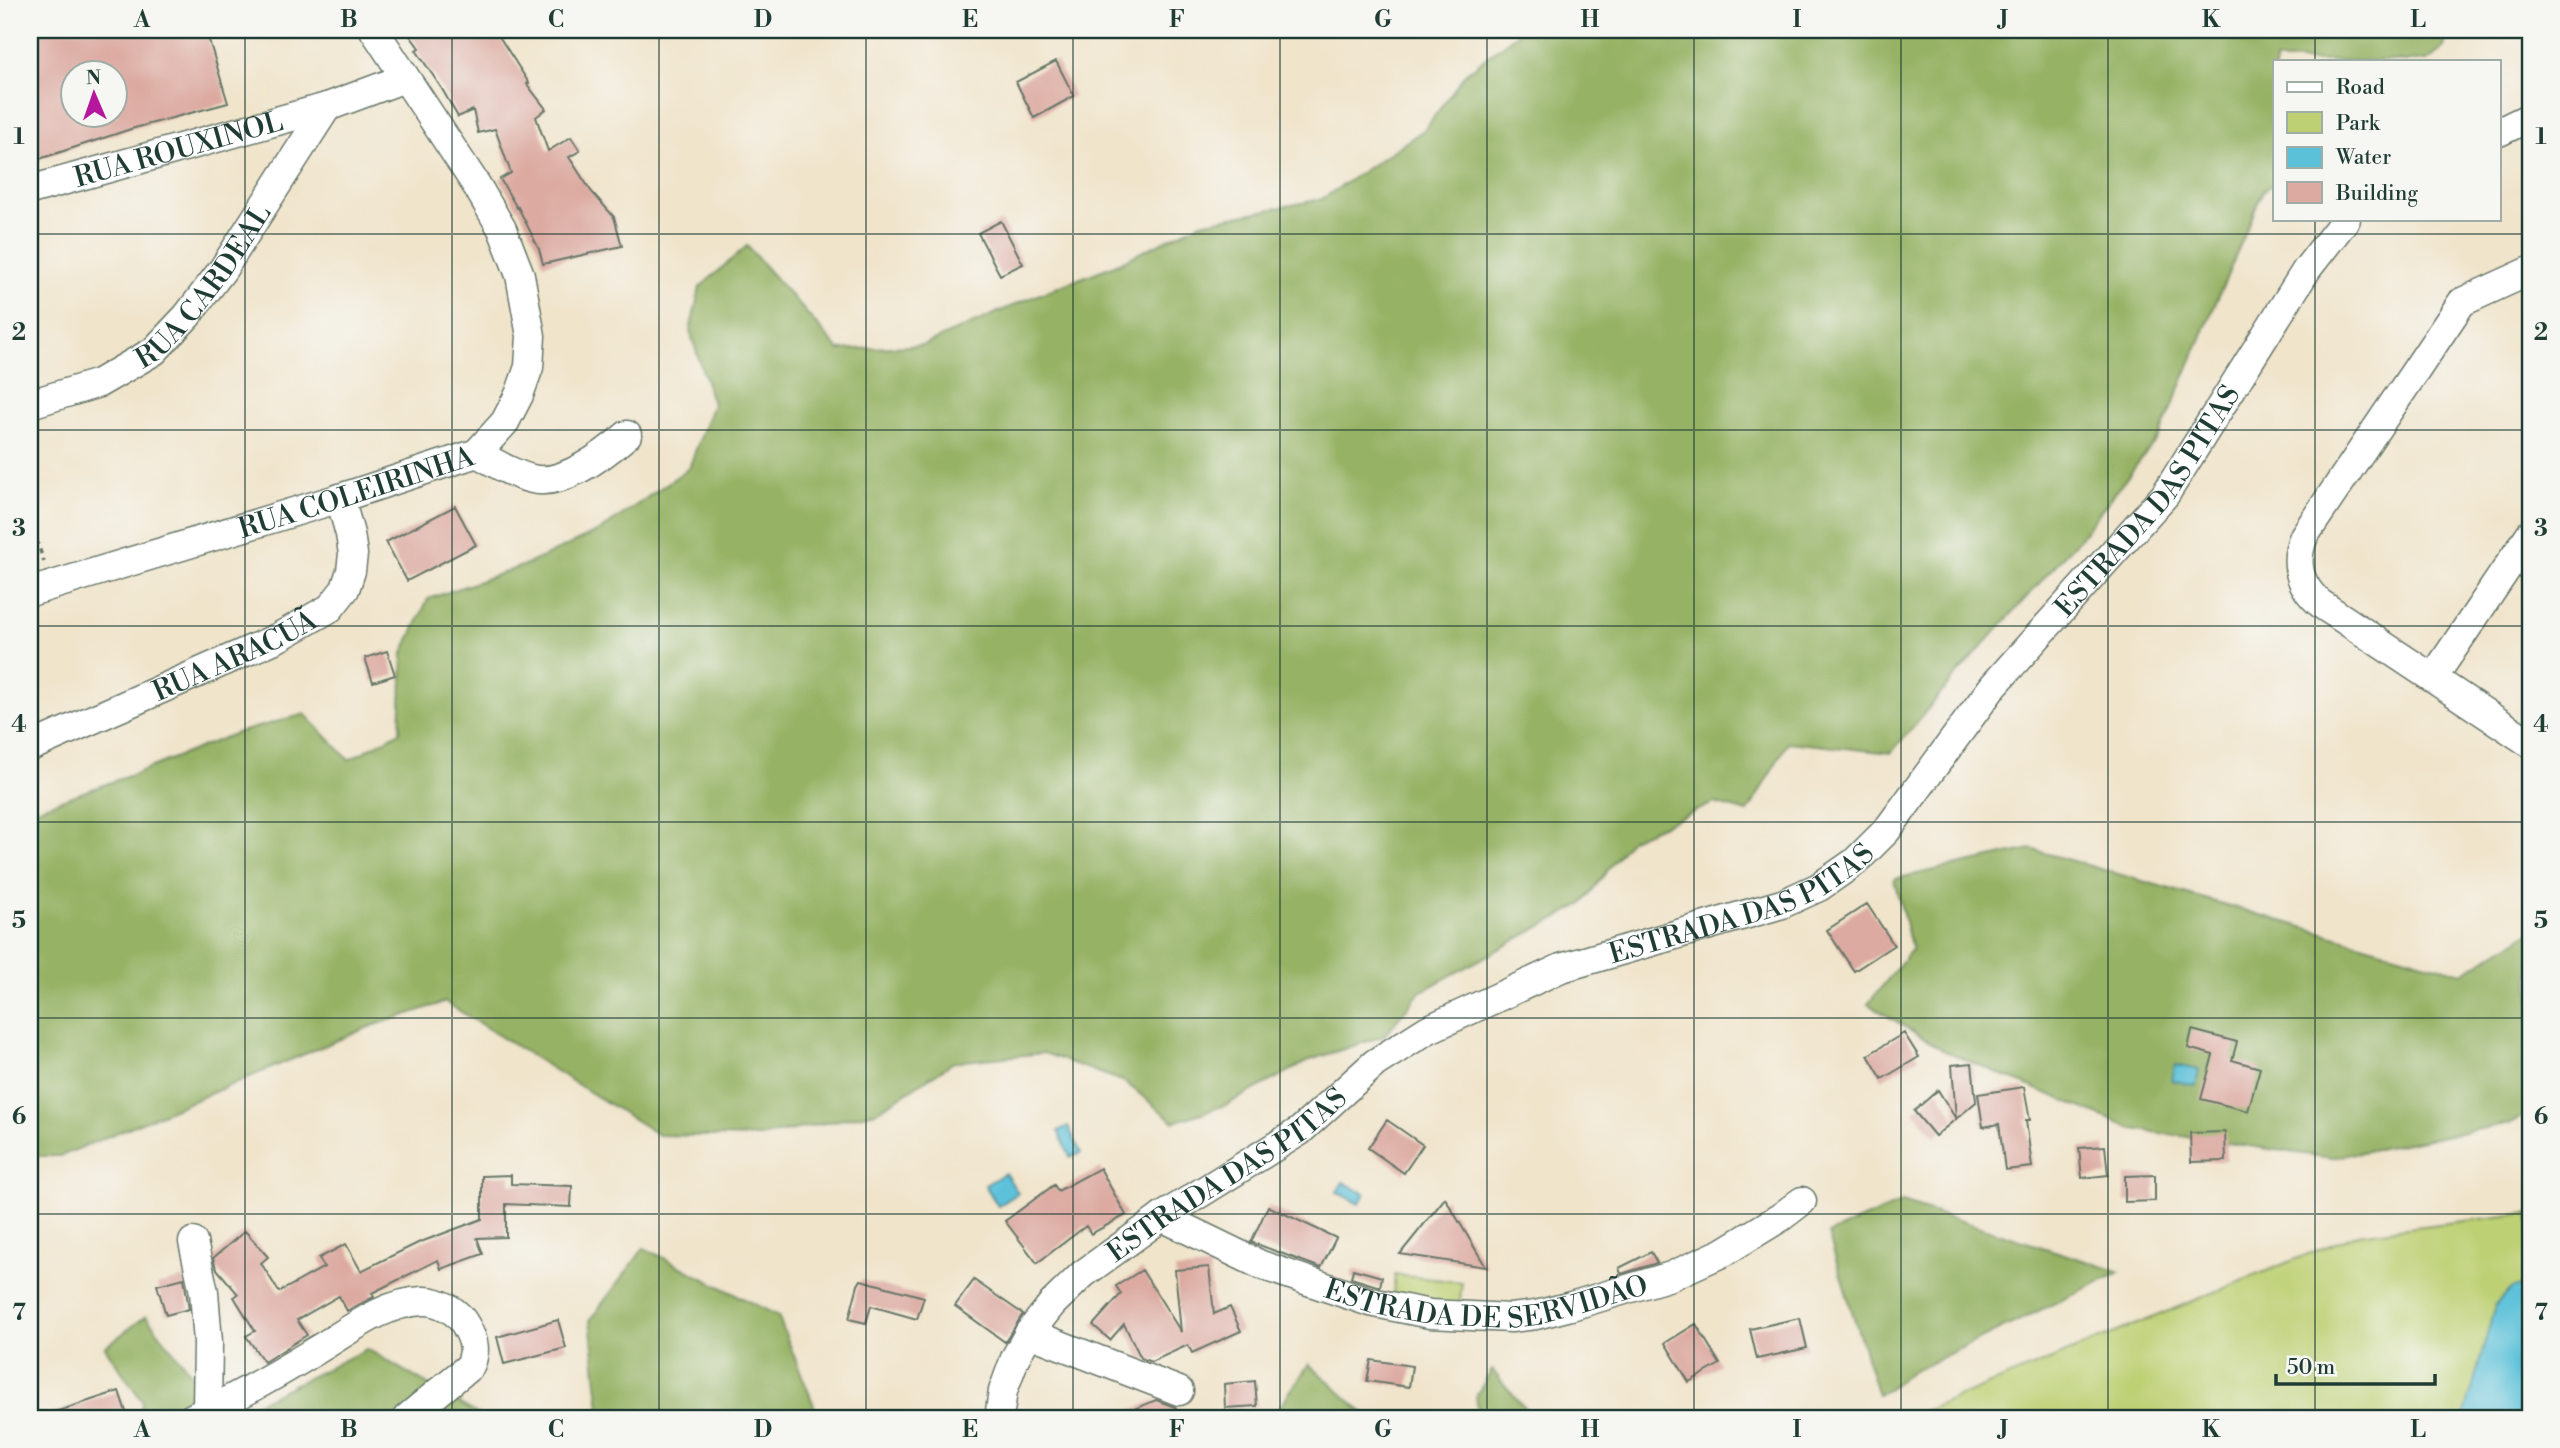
<svg xmlns="http://www.w3.org/2000/svg" width="2560" height="1448" viewBox="0 0 2560 1448" font-family="'Libre Bodoni',serif">
  <style>
    .green { fill: #bdd073; stroke: #6e8654; stroke-width: 2 }
    .forest { fill: #96b265; stroke: #5a784c; stroke-width: 2 }
    .water { fill: #5bc1d9; stroke: #3d7f86; stroke-width: 2 }
    .building { fill: #dcaaa1; fill-rule: evenodd }
    .lines { fill: none; stroke-linecap: round; stroke-linejoin: round }
    .minor-casing { stroke: #687769; stroke-width: 31 }
    .path { stroke: #687769; stroke-width: 3.5; stroke-dasharray: 5 5; stroke-linecap: butt }
    .minor { stroke: #fff; stroke-width: 28 }
    .grid { fill: none; stroke: #1f3d34; stroke-width: 2; stroke-opacity: 0.55 }
    .labels { text-anchor: middle; stroke-width: 5; stroke-linejoin: round; paint-order: stroke }
    .street-label { font-size: 28px; fill: #1f3d34; stroke: #f6f6f2 }
    .neatline { fill: none; stroke: #1f3d34; stroke-width: 2.5 }
    .grid-label { font-size: 23px; text-anchor: middle; font-weight: bold; fill: #1f3d34 }
  </style>
  <rect width="100%" height="100%" fill="#f6f6f2"/>
  <filter id="ink" filterUnits="userSpaceOnUse"><feTurbulence type="fractalNoise" baseFrequency=".0143" numOctaves="2"/><feDisplacementMap in="SourceGraphic" scale="14" xChannelSelector="R" yChannelSelector="G"/><feConvolveMatrix kernelMatrix="1 2 1 2 8 2 1 2 1" color-interpolation-filters="sRGB"/></filter>
  <filter id="wash" filterUnits="userSpaceOnUse"><feTurbulence type="fractalNoise" baseFrequency=".00686" numOctaves="4" result="noise"/><feDisplacementMap in="SourceGraphic" scale="28" xChannelSelector="R" yChannelSelector="G"/><feGaussianBlur stdDeviation="1.57" result="paint"/><feColorMatrix in="noise" values="0 0 0 0 0 0 0 0 0 0 0 0 0 0 0 0 0 1.4 0 .05"/><feComposite in="paint" operator="in"/></filter>
  <g filter="url(#wash)">
    <rect width="100%" height="100%" fill="#f0e4cb"/>
    <path class="green" d="M2530,1213V1418H1924V1411L2357,1234Z
      M1395,1275L1462,1282L1459,1310L1392,1303Z"/>
    <path class="forest" d="M1522,30H2448L2444,48L2427,61H2275V182L2263,191L2160,435L2078,540L1953,679L1891,753L1788,742L1748,812L1714,803L1631,839L1582,904L1420,992L1384,1036L1310,1060L1226,1105L1174,1122L1125,1082L1044,1053L954,1062L876,1112L760,1137L659,1135L445,1002L369,1027L61,1156H30V811L137,773L236,733L305,714L349,760L400,732L403,653L428,599L528,564L601,530L689,468L713,404L690,331L700,287L747,246L839,350L924,345L1035,296L1117,264L1201,223L1322,199L1425,129L1465,74Z
      M2031,849L2462,973L2530,932V1112L2511,1123L2331,1158L2133,1129L1945,1051L1868,1004L1912,949L1894,879Z
      M1902,1202L2120,1272L1913,1371L1878,1395L1828,1234Z
      M644,1248L778,1316L819,1418H583L600,1409L590,1320Z
      M146,1316L226,1418L367,1349L484,1418H140L142,1401L105,1347Z
      M1309,1364L1369,1418H1272Z
      M1492,1370L1533,1418H1479L1476,1396Z"/>
    <path class="water" d="M2175,1065L2199,1070L2196,1086L2172,1080Z
      M1068,1126L1081,1153L1070,1157L1058,1131Z
      M1005,1173L1018,1193L998,1206L985,1185Z
      M1343,1182L1365,1194L1359,1204L1337,1192Z
      M2530,1284V1404L2525,1418H2464L2495,1305L2513,1288Z"/>
    <g id="blocks">
      <path class="building" d="M30,30H206L228,103L131,129L30,162ZM74,74H116V116H74Z
        M406,30H495L529,83L527,84L546,109L536,117L548,151L571,137L580,151L569,157L591,191L614,217L622,246L543,264L539,249L518,207L517,208L500,179L511,173L495,129L478,133L473,110L458,117L442,89L416,50L419,48Z
        M1056,61L1074,96L1034,118L1016,82Z
        M1001,221L1023,264L1000,275L978,233Z
        M455,506L476,545L407,581L386,542Z
        M387,651L395,675L373,682L365,658Z
        M1867,904L1894,945L1854,971L1827,930Z
        M2192,1030L2237,1042L2232,1060L2260,1068L2248,1111L2201,1099L2213,1055L2188,1048Z
        M1904,1033L1919,1057L1882,1079L1868,1055Z
        M1972,1063L1976,1102L1956,1119L1952,1065Z
        M2024,1087L2030,1120H2026L2032,1167L2005,1170L1999,1124L1983,1127L1978,1094Z
        M1938,1090L1956,1119L1935,1136L1914,1111Z
        M1387,1120L1423,1145L1404,1173L1368,1148Z
        M2225,1132L2226,1161L2191,1162L2190,1133Z
        M2105,1146L2108,1175L2082,1178L2079,1148Z
        M1100,1168L1126,1215L1091,1234L1086,1226L1037,1263L1005,1221L1054,1185L1058,1191Z
        M511,1175V1184L572,1186L571,1207L506,1204V1237L477,1238L483,1254L441,1269L438,1260L372,1293L374,1297L347,1311L339,1296L297,1320L307,1335L264,1362L246,1336L255,1331L234,1297L238,1294L216,1268L213,1258L245,1231L268,1257L261,1263L279,1292L324,1267L319,1258L346,1244L361,1271L418,1243L482,1219V1176Z
        M2155,1175V1201L2125,1202V1176Z
        M1445,1198L1486,1267L1400,1254Z
        M1268,1206L1336,1238L1321,1268L1251,1242Z
        M1651,1252L1657,1263L1621,1274L1619,1268Z
        M1209,1267L1214,1314L1230,1307L1241,1331L1192,1353L1188,1345L1151,1362L1141,1358L1124,1324L1110,1340L1093,1325L1121,1294L1116,1286L1142,1270L1181,1332L1175,1270Z
        M1353,1269L1382,1277L1380,1287L1351,1278Z
        M184,1278L189,1309L166,1315L157,1285Z
        M861,1280L924,1297L917,1319L871,1306L866,1323L849,1319L858,1285Z
        M974,1280L1023,1314L1005,1342L955,1306Z
        M1800,1318L1807,1348L1757,1359L1750,1329Z
        M558,1320L566,1348L504,1364L497,1337Z
        M1696,1324L1720,1364L1689,1382L1665,1343Z
        M1371,1360L1412,1366L1409,1387L1367,1381Z
        M1255,1381L1257,1406L1225,1408L1224,1384Z
        M119,1391L128,1418H47L46,1415Z
        M1156,1400L1175,1407L1180,1418H1112Z"/>
    </g>
  </g>
  <g filter="url(#ink)">
    <use href="#blocks" fill-opacity="0" stroke="#687769" stroke-width="2"/>
    <g class="lines">
      <defs>
        <g id="minor">
          <path d="M2499,132L2530,117"/>
          <path id="s1" d="M30,190L327,107L405,78"/>
          <path d="M2530,271L2462,302L2304,536C2293,562 2299,586 2321,604L2530,743"/>
          <path id="s2" d="M30,404L99,383L154,351L187,316L223,269L327,107"/>
          <path d="M477,453C495,463 512,474 532,479C562,487 605,454 627,435"/>
          <path id="s3" d="M30,592L340,498L477,453L505,422L519,395L529,367L531,336L520,275L502,229L477,186L374,30"/>
          <path d="M2433,678L2530,534"/>
          <path id="s4" d="M30,747L277,638L330,608L345,589L351,571L353,554L350,534L340,498"/>
          <path id="s5" d="M1162,1217L1261,1265L1370,1302L1430,1314L1511,1318L1536,1315L1571,1306L1671,1276L1724,1252L1781,1217L1802,1201"/>
          <path d="M193,1242L204,1292L208,1342L207,1411"/>
          <path d="M1029,1333L1179,1391"/>
          <path d="M192,1418C234,1399 276,1375 315,1351C348,1332 382,1303 422,1301C439,1300 458,1311 466,1326C474,1341 477,1350 470,1366L407,1418"/>
          <path id="s6" d="M999,1418L1003,1391L1015,1358L1029,1333L1052,1304L1083,1274L1162,1217L1300,1131L1375,1063L1427,1030L1561,968L1782,904L1819,887L1855,862L1887,830L1994,685L2165,495L2307,269L2346,219"/>
        </g>
      </defs>
      <use href="#minor" class="minor-casing"/>
      <path class="path" d="M30,521L44,562"/>
      <use href="#minor" class="minor"/>
    </g>
  </g>
  <path class="grid" d="M245,30V1418M452,30V1418M659,30V1418M866,30V1418M1073,30V1418M1280,30V1418M1487,30V1418M1694,30V1418M1901,30V1418M2108,30V1418M2315,30V61M2315,219V1418M30,234H2530M30,430H2530M30,626H2530M30,822H2530M30,1018H2530M30,1214H2530"/>
  <g class="labels">
    <g class="street-label">
      <text dy="10" stroke="none"><textPath href="#s1" startOffset="154">RUA ROUXINOL</textPath></text>
      <text dy="10" stroke="none"><textPath href="#s2" startOffset="217">RUA CARDEAL</textPath></text>
      <text dy="10" stroke="none"><textPath href="#s3" startOffset="341">RUA COLEIRINHA</textPath></text>
      <text dy="10" stroke="none"><textPath href="#s6" startOffset="1522">ESTRADA DAS PITAS</textPath></text>
      <text dy="10" stroke="none"><textPath href="#s4" startOffset="224">RUA ARACUÃ</textPath></text>
      <text dy="10" stroke="none"><textPath href="#s6" startOffset="934">ESTRADA DAS PITAS</textPath></text>
      <text dy="10" stroke="none"><textPath href="#s6" startOffset="346">ESTRADA DAS PITAS</textPath></text>
      <text dy="10" stroke="none"><textPath href="#s5" startOffset="343">ESTRADA DE SERVIDÃO</textPath></text>
    </g>
  </g>
  <rect width="2560" height="1448" fill="none" stroke="#f6f6f2" stroke-width="77"/>
  <rect x="2273" y="60" width="228" height="161" fill="#f6f6f2" stroke="#a0aca6" stroke-width="2"/>
  <rect x="2287" y="82" width="35" height="10" fill="#ffffff" stroke="#a0aca6" stroke-width="2"/>
  <text x="2336" y="94" font-size="21" fill="#1f3d34">Road</text>
  <rect x="2287" y="112" width="35" height="21" fill="#bdd073" stroke="#a0aca6" stroke-width="2"/>
  <text x="2336" y="130" font-size="21" fill="#1f3d34">Park</text>
  <rect x="2287" y="147" width="35" height="21" fill="#5bc1d9" stroke="#a0aca6" stroke-width="2"/>
  <text x="2336" y="164" font-size="21" fill="#1f3d34">Water</text>
  <rect x="2287" y="182" width="35" height="21" fill="#dcaaa1" stroke="#a0aca6" stroke-width="2"/>
  <text x="2336" y="200" font-size="21" fill="#1f3d34">Building</text>
  <g transform="translate(94 94) rotate(358)"><circle r="33" fill="#f6f6f2" stroke="#a0aca6" stroke-width="2"/>
  <path d="M0-5L12 26L0 18L-12 26Z" fill="#b5179e"/>
  <text y="-10" font-size="19" font-weight="bold" text-anchor="middle" fill="#1f3d34">N</text>
  </g>
  <path d="M2276 1374v10h159v-10" fill="none" stroke="#1f3d34" stroke-width="3.5"/>
  <text x="2287" y="1374" font-size="21" fill="#1f3d34" stroke="#f6f6f2" stroke-width="5" paint-order="stroke">50 m</text>
  <rect x="38" y="38" width="2484" height="1372" class="neatline"/>
  <g class="grid-label">
    <text x="142" y="27">A</text>
    <text x="349" y="27">B</text>
    <text x="556" y="27">C</text>
    <text x="763" y="27">D</text>
    <text x="970" y="27">E</text>
    <text x="1177" y="27">F</text>
    <text x="1383" y="27">G</text>
    <text x="1590" y="27">H</text>
    <text x="1797" y="27">I</text>
    <text x="2004" y="27">J</text>
    <text x="2211" y="27">K</text>
    <text x="2418" y="27">L</text>
    <text x="19" y="144">1</text>
    <text x="2541" y="144">1</text>
    <text x="19" y="340">2</text>
    <text x="2541" y="340">2</text>
    <text x="19" y="536">3</text>
    <text x="2541" y="536">3</text>
    <text x="19" y="732">4</text>
    <text x="2541" y="732">4</text>
    <text x="19" y="928">5</text>
    <text x="2541" y="928">5</text>
    <text x="19" y="1124">6</text>
    <text x="2541" y="1124">6</text>
    <text x="19" y="1320">7</text>
    <text x="2541" y="1320">7</text>
    <text x="142" y="1437">A</text>
    <text x="349" y="1437">B</text>
    <text x="556" y="1437">C</text>
    <text x="763" y="1437">D</text>
    <text x="970" y="1437">E</text>
    <text x="1177" y="1437">F</text>
    <text x="1383" y="1437">G</text>
    <text x="1590" y="1437">H</text>
    <text x="1797" y="1437">I</text>
    <text x="2004" y="1437">J</text>
    <text x="2211" y="1437">K</text>
    <text x="2418" y="1437">L</text>
  </g>
</svg>
